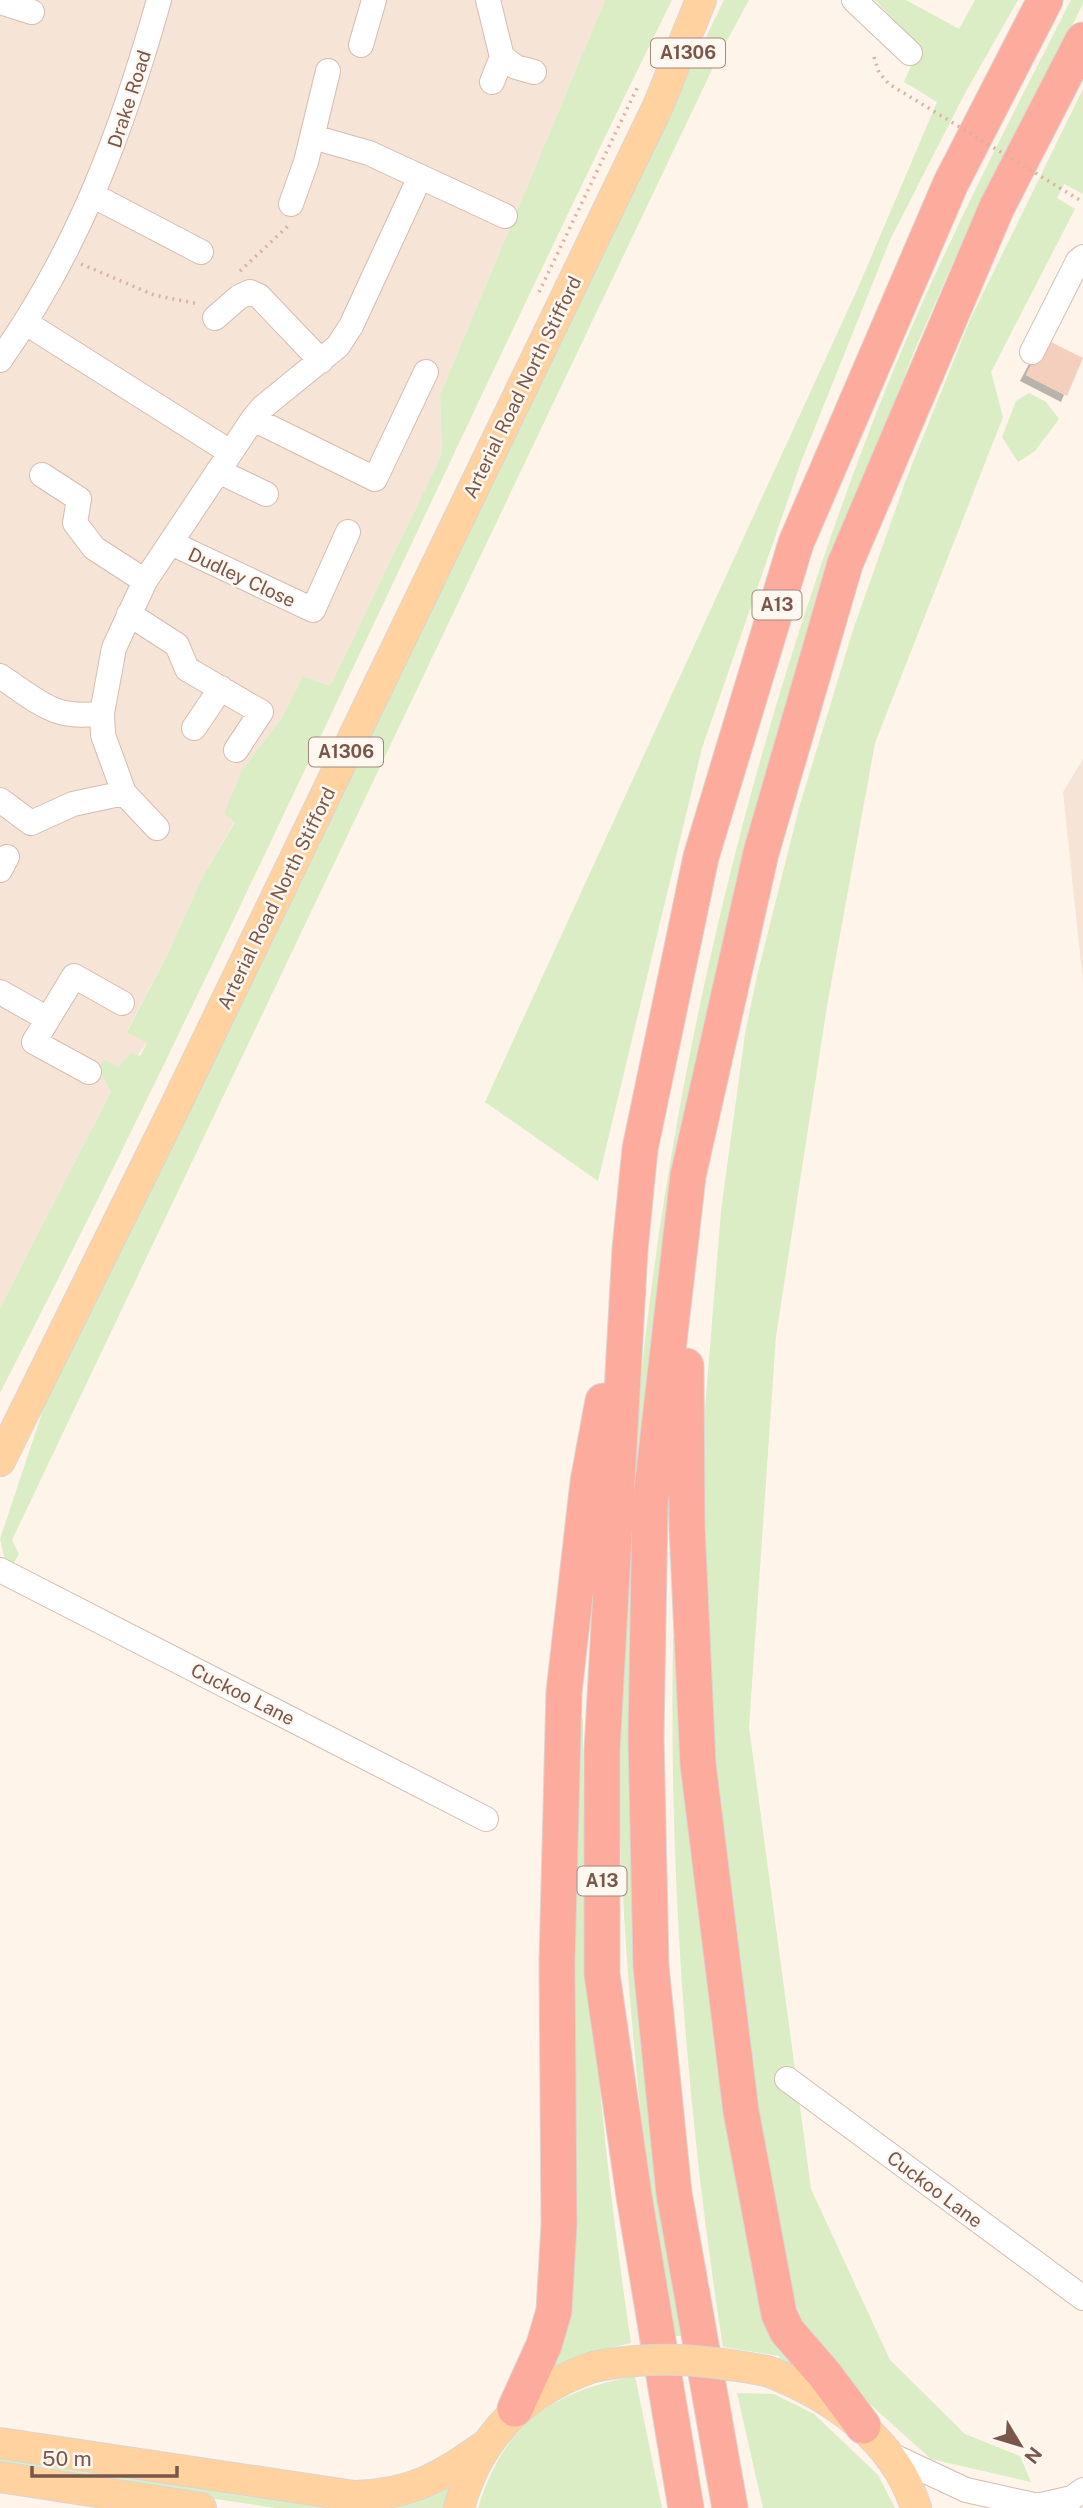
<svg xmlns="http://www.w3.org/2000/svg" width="1083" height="2508" viewBox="0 0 1083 2508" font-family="'Public Sans',sans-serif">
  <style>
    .residential { fill: #f6e5d7 }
    .green { fill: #daedc5 }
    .building { fill: #f5cfbe; filter: url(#shadow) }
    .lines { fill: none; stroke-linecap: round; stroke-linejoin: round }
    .minor-casing { stroke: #d4bcb0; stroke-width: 26 }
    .major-casing { stroke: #ddd3d0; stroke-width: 32 }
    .highway-casing { stroke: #ddd3d0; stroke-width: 37 }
    .path { stroke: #dbb1a1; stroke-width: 3.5; stroke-dasharray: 2 5; stroke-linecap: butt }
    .minor { stroke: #fff; stroke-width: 24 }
    .major { stroke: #ffd29f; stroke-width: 30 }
    .highway { stroke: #fcab9c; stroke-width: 35 }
    .major-bridge-casing { stroke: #ddd3d0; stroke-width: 32; stroke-linecap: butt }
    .path-bridge { stroke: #dbb1a1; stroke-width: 3.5; stroke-dasharray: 2 5; stroke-linecap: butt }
    .major-bridge { stroke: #ffd29f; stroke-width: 30 }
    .labels { text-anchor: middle; stroke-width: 5; stroke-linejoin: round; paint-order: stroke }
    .shield { fill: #fff8f1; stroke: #a3877c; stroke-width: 2 }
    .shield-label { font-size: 18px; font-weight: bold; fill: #7b564a }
    .street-label { font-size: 19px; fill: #7b564a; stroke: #fff8f1 }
  </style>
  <defs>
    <filter id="shadow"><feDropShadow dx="-6" dy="6" stdDeviation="0" flood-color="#0004"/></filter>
  </defs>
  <rect width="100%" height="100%" fill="#fef4e9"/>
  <path class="residential" d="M0,0H605L440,395L442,454L330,686L303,676L283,716L242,770L235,821L202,878L168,953L127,1031L147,1043L111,1091L0,1308Z
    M1083,759V983L1063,792Z"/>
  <path class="green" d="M605,0H672C444,462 236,934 0,1393V1308L111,1091L99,1070L104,1060L119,1067L131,1052L140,1056L147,1043L127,1032L168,953L202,878L235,822L224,814L242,770L283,716L303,676L330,686L442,454L440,395Z
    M724,0H749L718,57L12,1540L19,1554L8,1573L0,1539L49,1392Z
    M875,0H906L959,29L975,0H1018L964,95L890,240L801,462L702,748L598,1181L485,1102L858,288L937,102L904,82L919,47Z
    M1071,0H1083V4L974,215L915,349L855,504L789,704L638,1551L684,2336H665C645,2159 624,1982 619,1804C616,1708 623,1609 629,1513C655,1133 741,761 879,406C934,266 1003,133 1071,0Z
    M1083,89V194L1064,184L1057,198L1075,209L991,372L1003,417L875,743L827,1006L776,1336L749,1727L811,2189L890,2360L965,2434L1020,2456L1031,2482L931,2459L862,2397L803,2322L792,2295L755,2104L701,1654L703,1433L721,1211L745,1034L757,976L799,808L853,630L907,477L970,320Z
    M1029,393L1046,402L1059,419L1035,451L1018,462L1002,437L1016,401Z
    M673,1638H679L705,1937L810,2370L779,2363V2356L723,2347C686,2111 669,1876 673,1638Z
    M576,1717L583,1718C582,1928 600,2136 631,2343L577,2356L578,2363L538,2382Z
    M635,2376L662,2508H478C504,2424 551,2392 635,2376Z
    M737,2393L774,2394L814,2414L878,2475L895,2508H763Z
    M0,2454L368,2508H275L0,2466Z
    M452,2482L447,2508H369Z"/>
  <path class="building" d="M1045,339L1083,358L1067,396L1026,375Z"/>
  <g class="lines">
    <defs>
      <path id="minor" d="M488,0L502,57L492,82
        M854,0L910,53
        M0,2L32,12
        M361,45L374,0
        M502,57L516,67L534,72
        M313,137L369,153L505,216
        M94,196L201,252
        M291,204L306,162L328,71
        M215,318L239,297L250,292L259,296L321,361
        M26,323L230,452
        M1032,352L1078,261L1083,257
        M0,360C79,248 122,131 159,0
        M253,419L375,479L426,372
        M218,471L266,494
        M42,475L79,499L75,523L94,548L145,581
        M171,543L313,610L348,532
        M129,614L177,645L187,669L261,712L236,750
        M0,676C38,701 54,721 102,713
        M194,728L221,688
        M0,800L31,823L73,804L124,793
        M157,828L124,793L103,735L102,713L114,648L145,581L253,419L263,407L338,346L351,326L420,177
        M0,870L7,857
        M0,992L48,1019
        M89,1072L34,1042L74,976L122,1003
        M0,1570L486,1819
        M787,2079L1083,2298
        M889,2454L966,2490L1034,2505
        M1028,2508L1072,2498L1083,2490"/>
      <path id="major" d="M0,1461L173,1111L658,106L701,0
        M767,2371C832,2396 895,2439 916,2508
        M0,2443L354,2496C411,2495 443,2476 487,2444
        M0,2477L201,2508
        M459,2508C478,2437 524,2391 593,2367"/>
      <path id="highway" d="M686,1366L687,1527L698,1764L741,2111L779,2314L787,2331L825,2375L863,2426
        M515,2409L544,2345L554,2311L559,2225L557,1963L564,1692L588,1482L603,1401
        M686,2508L634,2196L602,1974V1751L630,1249L640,1149L701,857L796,543L951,183L1045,0
        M730,2508L674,2193L651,1966L646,1737L650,1507L688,1176L761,853L845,564L997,207L1083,40"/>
    </defs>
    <use href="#minor" class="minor-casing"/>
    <use href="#major" class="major-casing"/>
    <use href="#highway" class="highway-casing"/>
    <path class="path" d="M81,264L154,295L199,304
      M240,271L288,226
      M539,292L639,84"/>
    <use href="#minor" class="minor"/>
    <use href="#major" class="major"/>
    <use href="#highway" class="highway"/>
    <defs>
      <path id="major-bridge" d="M593,2367C653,2354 707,2360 767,2371"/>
    </defs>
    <use href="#major-bridge" class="major-bridge-casing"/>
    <path class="path-bridge" d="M874,57L879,73L889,84L1083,202"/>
    <use href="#major-bridge" class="major-bridge"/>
  </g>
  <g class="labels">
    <g class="shield">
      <rect x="651" y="38.5" width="74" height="29" rx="5"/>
      <rect x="752.5" y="590.5" width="49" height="29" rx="5"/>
      <rect x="309" y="737.5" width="74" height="29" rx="5"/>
      <rect x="577.5" y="1866.5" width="49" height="29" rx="5"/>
    </g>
    <g class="shield-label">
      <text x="688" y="59">A1306</text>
      <text x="777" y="611">A13</text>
      <text x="346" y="758">A1306</text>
      <text x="602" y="1887">A13</text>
    </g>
    <g class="street-label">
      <text transform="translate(129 99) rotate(-72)" y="7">Drake Road</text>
      <text transform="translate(522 387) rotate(-64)" y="7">Arterial Road North Stifford</text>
      <text transform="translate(242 577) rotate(25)" y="7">Dudley Close</text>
      <text transform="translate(276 898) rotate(-64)" y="7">Arterial Road North Stifford</text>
      <text transform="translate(243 1694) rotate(27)" y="7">Cuckoo Lane</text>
      <text transform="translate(935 2189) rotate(37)" y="7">Cuckoo Lane</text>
    </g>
  </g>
  <g transform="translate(1020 2445) rotate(128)" stroke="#fff8f1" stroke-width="5" paint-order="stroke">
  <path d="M0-5L12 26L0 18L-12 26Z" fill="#7b564a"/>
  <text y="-10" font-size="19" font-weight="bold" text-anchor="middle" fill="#7b564a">N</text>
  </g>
  <path d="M32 2466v10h145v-10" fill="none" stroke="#7b564a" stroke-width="3.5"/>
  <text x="42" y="2466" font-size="21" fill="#7b564a" stroke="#fff8f1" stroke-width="5" paint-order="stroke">50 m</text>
</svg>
